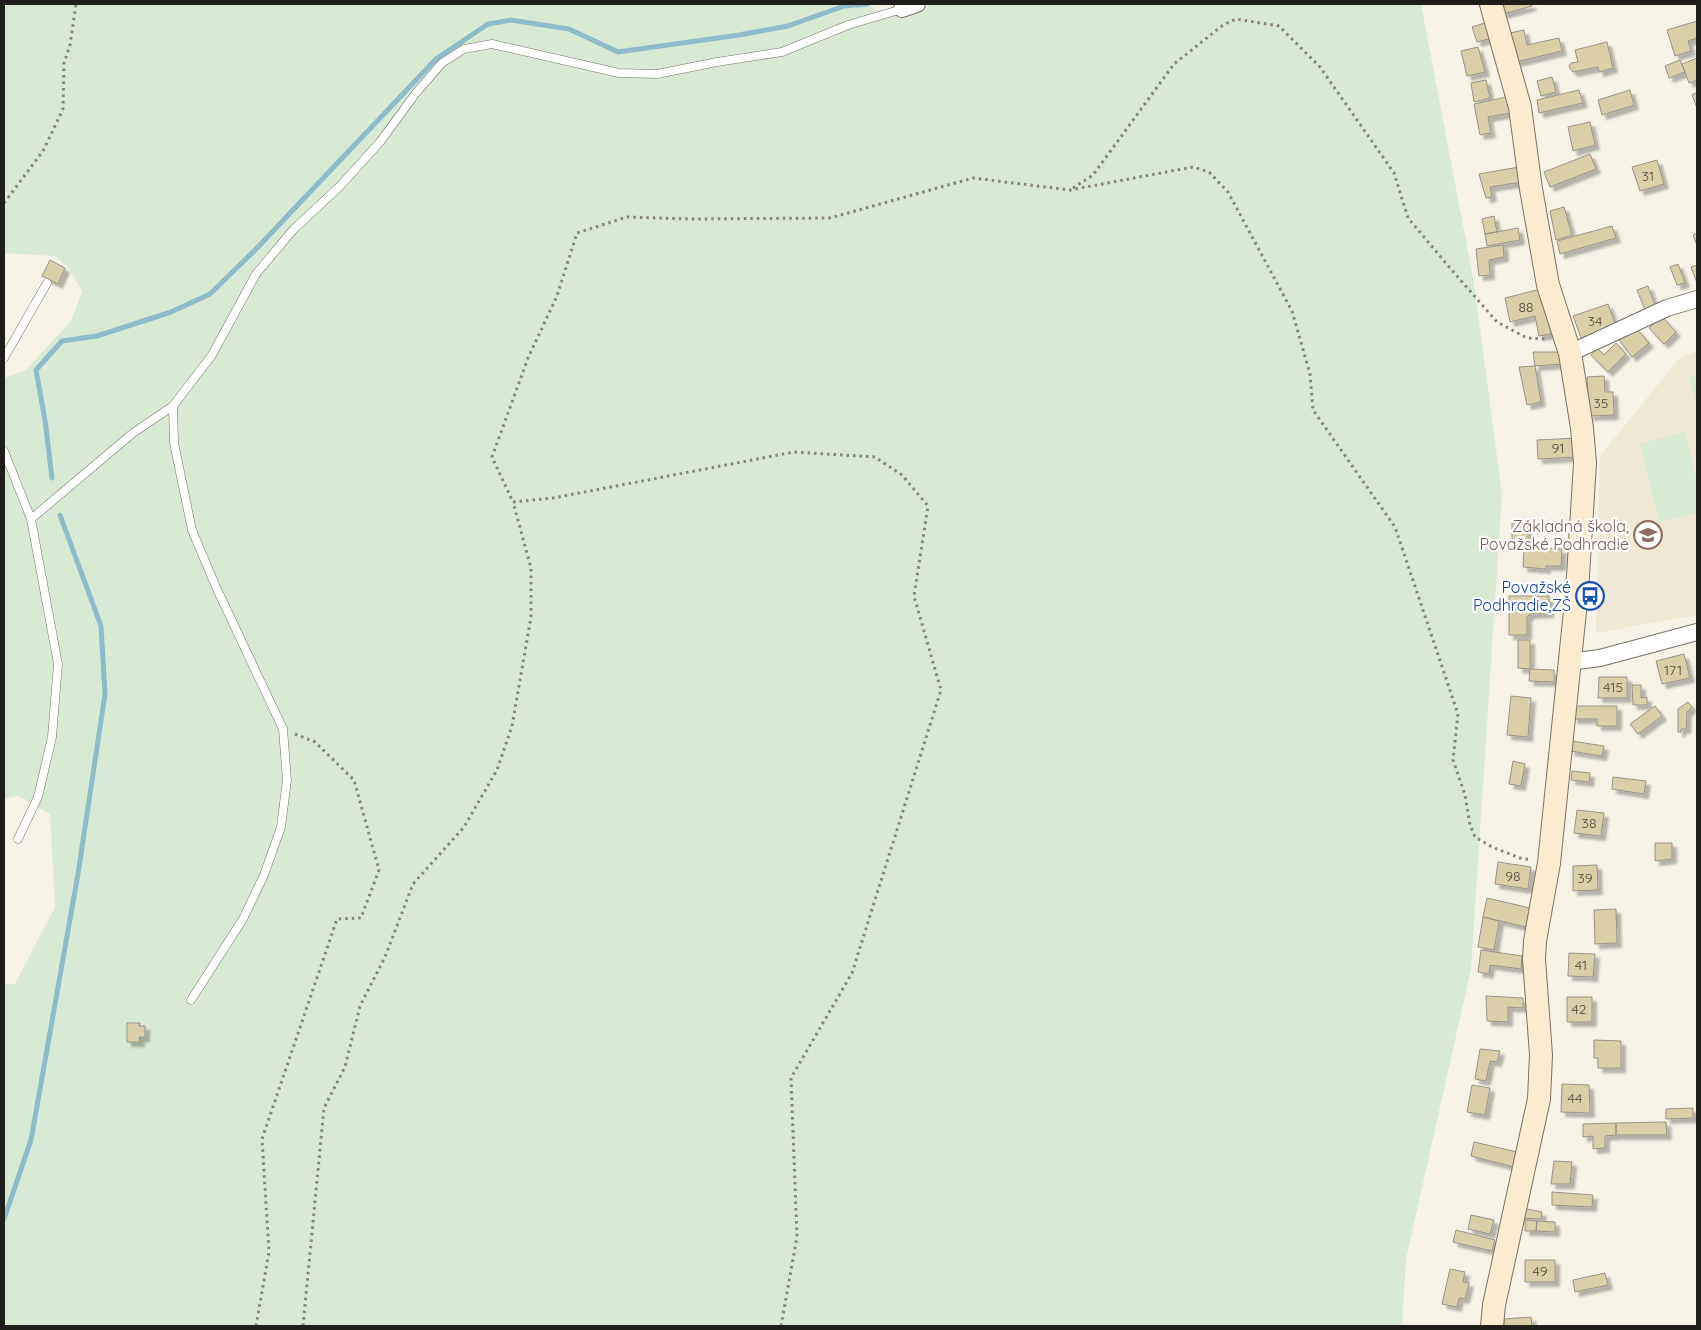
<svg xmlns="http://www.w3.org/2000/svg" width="1701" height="1330" viewBox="0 0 1701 1330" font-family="Quicksand,sans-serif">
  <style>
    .built { fill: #efe8d5 }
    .green { fill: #d8ead3 }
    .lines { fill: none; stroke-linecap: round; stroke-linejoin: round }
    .stream { stroke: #8fbaca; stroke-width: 5 }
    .building { fill: #dbcfaa; stroke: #979388; filter: url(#shadow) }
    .lane-casing { stroke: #767368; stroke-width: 9 }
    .street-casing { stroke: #767368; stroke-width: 18 }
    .secondary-casing { stroke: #767368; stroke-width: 24 }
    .path { stroke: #87847c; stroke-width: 3; stroke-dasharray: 2.5 4; stroke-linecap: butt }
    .lane { stroke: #fff; stroke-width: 8 }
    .street { stroke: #fff; stroke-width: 16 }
    .secondary { stroke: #fbecd1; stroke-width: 22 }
    .labels { text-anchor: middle; stroke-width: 4.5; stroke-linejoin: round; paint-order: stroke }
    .number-label { font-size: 14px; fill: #4e4a3e }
    .education-label { font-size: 16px; fill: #785e54; stroke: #fff; text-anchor: end }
    .transit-label { font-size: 16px; fill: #164399; stroke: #fff; text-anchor: end }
  </style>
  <defs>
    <filter id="shadow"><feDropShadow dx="4.5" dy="4.5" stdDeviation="1" flood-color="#0004"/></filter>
  </defs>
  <rect width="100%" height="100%" fill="#f6f2e6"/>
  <path class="built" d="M1697,350V618V615L1596,633L1600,456L1678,360Z"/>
  <path class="green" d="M4,4H870L883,18L935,4H1421L1474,283L1502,494L1471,969L1406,1259L1402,1326H4V984H15L55,907L50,814L18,796L4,799V378L26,370L71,321L82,291L69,268L55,256L5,253L4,251Z
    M1697,374V403L1688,378Z
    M1685,432L1697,483V513L1659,523L1640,444Z"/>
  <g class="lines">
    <path class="stream" d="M52,478L45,420L36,370L62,341L97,336L171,312L210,294L257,248L436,59L488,24L511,20L569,29L618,52L739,35L788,26L844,6L867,4
      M4,1219L31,1140L78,874L105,694L101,626L60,515"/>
  </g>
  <path class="building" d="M1500,4H1531L1532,6L1503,14Z
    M1697,21V38L1688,41L1691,51L1675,56L1667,30Z
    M1488,22L1492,38L1477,42L1472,27Z
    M1524,30L1527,45L1559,38L1562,51L1516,62L1510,33Z
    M1607,42L1613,68L1599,72L1598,67L1573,72L1571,70L1569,66L1571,63L1578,62L1575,50Z
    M1478,47L1485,72L1467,76L1461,51Z
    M1697,58V80L1689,83L1682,64Z
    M1680,60L1685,72L1669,78L1665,66Z
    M1552,77L1556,92L1541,96L1537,81Z
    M1486,80L1490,98L1474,102L1471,83Z
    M1579,90L1583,103L1539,113L1537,100Z
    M1630,90L1634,105L1602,115L1598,100Z
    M1697,92V108L1692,95Z
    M1507,97L1510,113L1488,117L1491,133L1480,135L1474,104Z
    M1590,122L1595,145L1573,151L1568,127Z
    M1590,154L1596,169L1550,187L1544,172Z
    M1657,160L1664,184L1640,191L1632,167Z
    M1519,167L1522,182L1490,187L1492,197L1486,198L1479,174Z
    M1564,207L1572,235L1556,240L1550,211Z
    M1494,216L1497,232L1485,234L1482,219Z
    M1612,226L1616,238L1560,254L1557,241Z
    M1518,228L1520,240L1487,246L1485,234Z
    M1697,233V243H1696L1693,235Z
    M1503,245L1504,257L1489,260L1490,275L1479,276L1476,249Z
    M50,260L65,268L58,284L42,276Z
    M1678,264L1685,283L1677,285L1670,267Z
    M1697,265V283L1691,267Z
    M1648,286L1655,305L1645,310L1637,290Z
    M1541,289L1551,334L1539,336L1535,316L1510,322L1505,298Z
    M1608,304L1616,326L1581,338L1573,316Z
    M1661,316L1676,332L1664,344L1649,328Z
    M1637,329L1649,343L1632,357L1619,340Z
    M1616,343L1626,354L1608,372L1591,355L1597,348L1604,355Z
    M1533,352H1561L1562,364L1535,366Z
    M1535,366L1541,402L1527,405L1519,367Z
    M1604,376L1605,392H1613L1614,415L1589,416L1587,377Z
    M1578,438V457L1538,459L1537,440Z
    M1528,522V543H1512V523Z
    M1524,547L1562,549L1561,566H1546V569L1523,567Z
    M1590,584L1594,585V594H1589Z
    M1509,596H1549V613L1530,614L1527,617V635H1509Z
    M1518,640H1530V669L1518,668Z
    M1684,654L1690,678L1662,684L1656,661Z
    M1530,669L1554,670V682L1529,681Z
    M1599,677H1627V698H1598Z
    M1632,685H1641V698L1647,697V705H1633Z
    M1511,696L1531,698L1528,737L1507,735Z
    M1688,702L1692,707L1687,712L1686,729H1681V732H1678V709Z
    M1573,706H1617V726H1597V719H1573Z
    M1655,706L1662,716L1638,734L1630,724Z
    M1572,741L1604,746L1602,756L1570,751Z
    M1513,761L1525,764L1521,786L1509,784Z
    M1572,771L1590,773L1589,782L1571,780Z
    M1613,777L1646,781L1644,794L1612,789Z
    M1577,810L1604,813L1601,836L1574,833Z
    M1655,843H1672V859L1655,861Z
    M1498,862L1531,867L1528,889L1495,884Z
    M1597,865L1598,890L1573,891V866Z
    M1487,898L1530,908L1526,927L1483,917Z
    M1616,909L1617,943L1595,944L1594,910Z
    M1483,917L1499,921L1494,950L1478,947Z
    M1481,950L1522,956L1521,969L1490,965L1489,974L1478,972Z
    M1569,953L1595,954L1593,977L1568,976Z
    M1486,996L1523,998V1008L1508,1007V1022L1487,1021Z
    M1567,997H1592V1022H1567Z
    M127,1023H140L139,1026H145V1037H139L140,1042H127Z
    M1594,1040L1621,1041V1068H1598V1058H1594Z
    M1480,1049L1500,1051L1497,1062L1490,1061L1486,1081L1475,1079Z
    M1562,1084L1589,1085L1590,1113L1561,1112Z
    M1472,1085L1490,1088L1485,1115L1467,1112Z
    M1693,1108V1118L1666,1119V1109Z
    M1666,1122L1667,1135H1616V1123Z
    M1616,1123V1135L1605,1136V1148L1593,1149V1136L1583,1137V1124Z
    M1474,1142L1517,1152L1514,1167L1471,1156Z
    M1554,1161L1572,1162L1570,1184H1551Z
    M1552,1192L1593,1195L1592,1207L1552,1205Z
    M1522,1208L1542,1212L1541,1219L1521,1218Z
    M1471,1215L1494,1220L1490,1234L1468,1229Z
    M1525,1220L1537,1221L1536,1231H1525Z
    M1537,1221L1555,1222V1232L1536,1231Z
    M1456,1230L1495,1240L1492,1251L1453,1242Z
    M1525,1260H1555V1282H1525Z
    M1450,1269L1465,1272L1463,1282L1469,1283L1465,1299L1459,1298L1457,1307L1442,1304Z
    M1605,1273L1608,1285L1575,1292L1573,1280Z
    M1531,1317L1532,1326H1504V1319Z"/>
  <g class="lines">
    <defs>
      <path id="lane" d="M4,358L47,283
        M4,451L31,519
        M18,839L38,797L52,737L58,664L31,519L133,433L173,406
        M191,1000L243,919L264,875L281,827L287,780L283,729L216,587L192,530L174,443L173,406L212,355L256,274L293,230L340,186L380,142L416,93L442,63L464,49L492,44L619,73L657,74L717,62L782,52L848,25L902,9"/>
      <path id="street" d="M902,9L917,4
        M1570,353L1667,308L1697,299
        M1569,662L1600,658L1697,632"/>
      <path id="secondary" d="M1491,4L1520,107L1531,189L1548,285L1570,353L1582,428L1585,463L1577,592L1549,863L1535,941L1534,959L1541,1055L1539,1099L1494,1305L1492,1326"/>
    </defs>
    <use href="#lane" class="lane-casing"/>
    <use href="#street" class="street-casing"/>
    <use href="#secondary" class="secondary-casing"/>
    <path class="path" d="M1073,188L1093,175L1174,64L1223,25L1236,19L1279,26L1320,67L1394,173L1408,218L1450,268L1497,322L1527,338L1547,339
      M4,203L43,151L63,109L64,63L70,45L76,4
      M256,1326L269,1252L262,1139L337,919L361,918L379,870L354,780L315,742L295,734
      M303,1326L324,1108L345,1067L360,1006L385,957L413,884L464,827L497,770L512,726L531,617V568L513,502
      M781,1326L797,1237L791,1078L852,973L941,690L914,596L928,506L902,475L875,457L794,452L553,498L513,502L492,457L528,358L557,296L577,233L627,217L690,219L830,218L973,178L1070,190L1193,167L1209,172L1228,192L1292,311L1310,374L1313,410L1395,527L1458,714L1453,760L1465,795L1470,825L1475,837L1492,847L1520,858L1532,860"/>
    <use href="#lane" class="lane"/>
    <use href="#street" class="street"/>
    <use href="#secondary" class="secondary"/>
  </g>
  <defs>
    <symbol id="school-ring" viewBox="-11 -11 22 22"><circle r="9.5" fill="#fff" stroke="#8d6e63" stroke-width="1.5"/><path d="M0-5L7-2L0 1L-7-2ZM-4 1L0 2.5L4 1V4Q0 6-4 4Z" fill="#8d6e63"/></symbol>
    <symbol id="bus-ring" viewBox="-11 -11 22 22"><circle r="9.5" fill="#fff" stroke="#1a4fb4" stroke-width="1.5"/><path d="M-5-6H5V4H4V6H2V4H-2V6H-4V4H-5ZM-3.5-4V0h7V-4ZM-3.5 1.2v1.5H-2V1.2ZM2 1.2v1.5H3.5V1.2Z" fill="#1a4fb4"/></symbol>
  </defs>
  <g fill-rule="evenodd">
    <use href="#school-ring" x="1632" y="519" width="32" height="32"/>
    <use href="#bus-ring" x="1574" y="580" width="32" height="32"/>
  </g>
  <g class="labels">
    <g class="number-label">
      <text x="1648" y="181">31</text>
      <text x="1526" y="312">88</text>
      <text x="1595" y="326">34</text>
      <text x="1601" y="408">35</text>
      <text x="1558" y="453">91</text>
      <text x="1673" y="675">171</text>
      <text x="1613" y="692">415</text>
      <text x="1589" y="828">38</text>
      <text x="1513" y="881">98</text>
      <text x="1585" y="883">39</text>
      <text x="1581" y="970">41</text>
      <text x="1579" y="1014">42</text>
      <text x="1575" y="1103">44</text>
      <text x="1540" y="1276">49</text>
    </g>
    <g class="education-label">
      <text x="1629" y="532">Základná škola,<tspan x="1629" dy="18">Považské Podhradie</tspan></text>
    </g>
    <g class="transit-label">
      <text x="1571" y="593">Považské<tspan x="1571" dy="18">Podhradie,ZŠ</tspan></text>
    </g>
  </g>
  <rect width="1701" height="1330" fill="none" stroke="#1f1e1a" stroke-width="10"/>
</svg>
